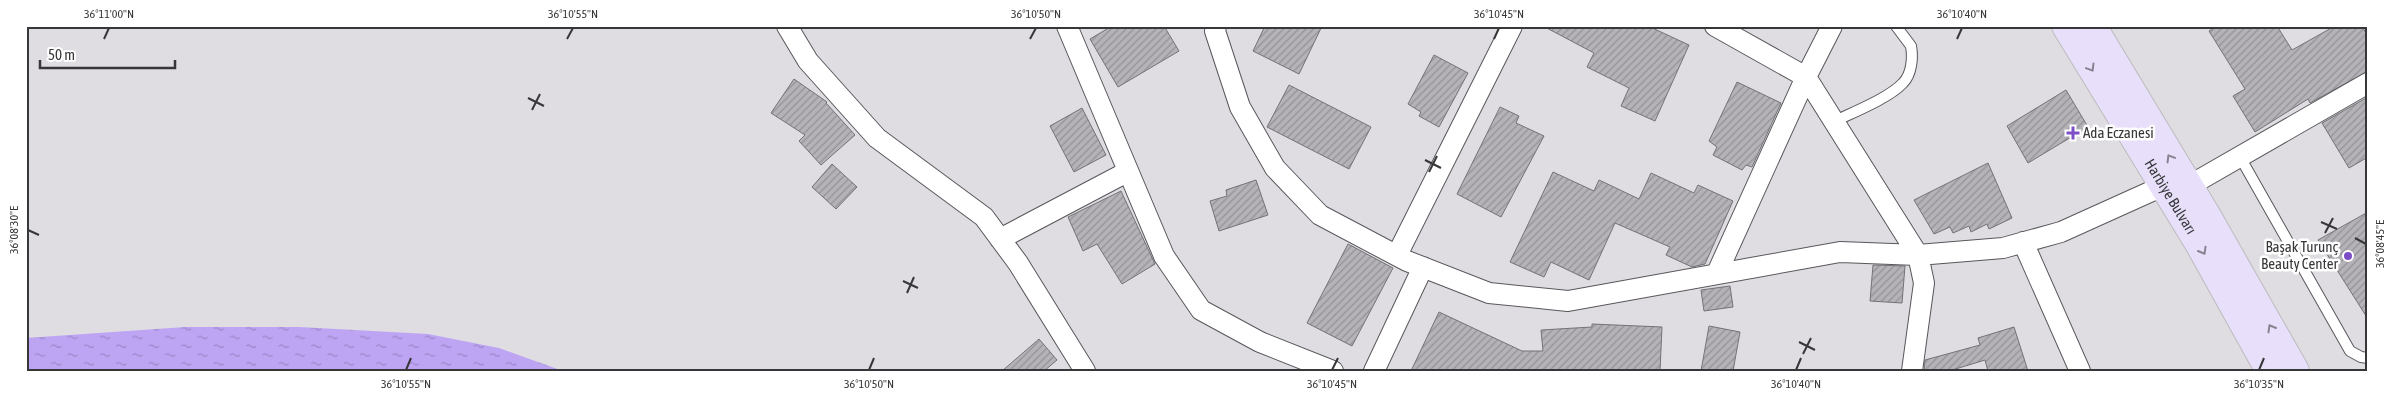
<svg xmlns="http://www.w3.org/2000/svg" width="2394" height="397" viewBox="0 0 2394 397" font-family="'Asap Condensed',sans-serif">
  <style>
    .water { fill: url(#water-ripples) }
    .building { fill: url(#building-hatch); stroke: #737277 }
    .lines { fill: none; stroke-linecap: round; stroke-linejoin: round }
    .lane-casing { stroke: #58575b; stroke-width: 12 }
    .street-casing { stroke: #58575b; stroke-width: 22 }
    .primary-casing { stroke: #bbbbbc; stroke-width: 30 }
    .lane { stroke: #fff; stroke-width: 10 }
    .street { stroke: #fff; stroke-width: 20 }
    .primary { stroke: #e8e0fb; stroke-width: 28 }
    .oneway { stroke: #878390 }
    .ticks { fill: none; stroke: #373739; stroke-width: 2 }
    .poi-dot { fill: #7c4ec6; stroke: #fff; stroke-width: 2 }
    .labels { text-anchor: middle; stroke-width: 5; stroke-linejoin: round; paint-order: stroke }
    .poi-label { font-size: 15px; fill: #373739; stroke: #fff; text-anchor: start }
    .street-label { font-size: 15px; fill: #373739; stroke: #fff }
    .neatline { fill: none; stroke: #373739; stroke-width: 2 }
    .ticks-label { font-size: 12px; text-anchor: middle; fill: #373739 }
  </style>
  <defs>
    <pattern id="water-ripples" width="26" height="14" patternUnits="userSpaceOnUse" patternTransform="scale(1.25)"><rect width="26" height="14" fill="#bda5f4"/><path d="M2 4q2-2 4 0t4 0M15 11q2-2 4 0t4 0" fill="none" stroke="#9a87c7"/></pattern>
    <pattern id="building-hatch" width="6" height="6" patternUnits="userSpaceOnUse" patternTransform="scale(1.25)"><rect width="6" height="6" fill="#b5b3b8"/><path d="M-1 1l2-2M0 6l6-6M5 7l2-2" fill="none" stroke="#949297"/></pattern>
  </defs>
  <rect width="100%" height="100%" fill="#dfdde2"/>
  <path class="water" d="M185,327H299L428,334L499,348L563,371H26V338Z"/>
  <path class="building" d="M1112,26H1164L1179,51L1118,87L1090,39Z
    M1265,26H1322L1299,74L1253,51Z
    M1543,26H1648L1689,45L1655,121L1621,106L1629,88L1587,67L1594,53Z
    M2216,26H2277L2292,50L2335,26H2362L2368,37V71L2310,103L2308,99L2255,132L2233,96L2245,89L2209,31Z
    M1434,55L1468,73L1439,127L1419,116L1421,112L1408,104Z
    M794,79L827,102L826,103L855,135L821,165L799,141L805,135L771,113Z
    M1737,82L1781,103L1752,167L1746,165L1742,170L1713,155L1717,147L1709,141Z
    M1289,85L1371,127L1349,169L1267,127Z
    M2066,90L2088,127L2028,163L2007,126Z
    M2368,97V157L2349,168L2322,123Z
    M1500,107L1519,116L1516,123L1544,136L1501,217L1457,194Z
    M1082,108L1106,155L1074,172L1050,126Z
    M1988,163L2012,218L1989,229L1987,224L1971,232L1969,226L1953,233L1950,227L1934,234L1914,200Z
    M832,164L857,187L836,209L812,187Z
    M1553,172L1594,191L1599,180L1639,199L1651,173L1694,193L1698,185L1733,201L1705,264L1692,267L1666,255L1670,247L1615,223L1589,280L1551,262L1544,277L1510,262Z
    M1256,180L1268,215L1219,231L1210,201L1227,196L1226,190Z
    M1121,191L1155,264L1122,284L1097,244L1083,251L1068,217Z
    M2368,212V319L2318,240Z
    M1348,244L1393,268L1352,346L1307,323Z
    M1873,265L1905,266L1902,303L1870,301Z
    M1730,286L1733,307L1704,311L1701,290Z
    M1439,312L1522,351H1543L1541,330L1592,327V324L1662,327L1660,371H1411Z
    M1709,326L1740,332L1733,371H1701Z
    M2014,327L2028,371H1988L1985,360L1949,371H1924L1925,360L1980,345L1978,338Z
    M1039,339L1057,360L1044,371H1002Z"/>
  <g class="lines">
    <defs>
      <path id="lane" d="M1835,121C1854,112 1889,98 1903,83C1912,74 1913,57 1911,46L1896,26
        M2240,157L2350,351L2361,357L2368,358"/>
      <path id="street" d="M787,26L808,61L877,138L984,217L1018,263L1085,371
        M1067,26L1164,256L1201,310L1260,342L1333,371
        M1216,26L1215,31L1240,107L1275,168L1320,215L1407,261L1489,293L1568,301L1840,252L1918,255L2003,248L2061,232L2163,186
        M1715,26L1806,77L1918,255L1924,283L1912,371
        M2187,187L2368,83
        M1000,239L1127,172
        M2023,242L2080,371
        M1397,255L1512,26
        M1717,273L1806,77L1832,26
        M1374,371L1423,267"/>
      <g id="primary">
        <path id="s1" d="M2066,26L2200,245L2270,371"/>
        <path d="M2092,26L2205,213L2295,371"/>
      </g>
    </defs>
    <use href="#lane" class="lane-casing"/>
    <use href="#street" class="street-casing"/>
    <use href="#primary" class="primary-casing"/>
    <use href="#lane" class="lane"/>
    <use href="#street" class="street"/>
    <use href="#primary" class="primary"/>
  </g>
  <defs><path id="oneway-chevron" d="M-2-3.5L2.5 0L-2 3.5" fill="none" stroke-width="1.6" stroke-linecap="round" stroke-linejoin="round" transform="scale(1.25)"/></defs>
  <g class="oneway">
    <use href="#oneway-chevron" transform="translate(2091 68) rotate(59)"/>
    <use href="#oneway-chevron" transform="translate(2170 158) rotate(-121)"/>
    <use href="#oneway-chevron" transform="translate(2203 251) rotate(60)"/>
    <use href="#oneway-chevron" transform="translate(2271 328) rotate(-120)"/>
  </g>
  <path class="ticks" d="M104,39L109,28M567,39L573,28M1030,39L1036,28M1494,39L1499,28M1957,39L1962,28M528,98L544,106M532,110L540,94M1425,160L1441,168M1429,172L1437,156M2321,222L2337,229M28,230L39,235M2325,233L2333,218M2355,238L2366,244M903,281L918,288M907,293L914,277M1799,342L1815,350M1803,354L1811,338M406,370L411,358M869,370L874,358M1332,370L1338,358M1796,370L1801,358M2259,370L2264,358"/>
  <g class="poi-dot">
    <path d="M2070.5 125.5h5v5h5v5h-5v5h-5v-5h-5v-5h5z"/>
    <circle cx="2348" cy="256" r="5"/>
  </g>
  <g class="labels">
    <g class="poi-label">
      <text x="2083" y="138">Ada Eczanesi</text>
      <text x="2338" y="252" text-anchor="end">Başak Turunç<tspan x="2338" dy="17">Beauty Center</tspan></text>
    </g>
    <g class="street-label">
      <text dy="5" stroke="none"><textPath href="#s1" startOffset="200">Harbiye Bulvarı</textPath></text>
    </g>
  </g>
  <rect width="2394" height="397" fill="none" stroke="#ffffff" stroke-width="55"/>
  <path d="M40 60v8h135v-8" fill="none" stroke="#373739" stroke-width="2.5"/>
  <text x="48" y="60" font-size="15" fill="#373739" stroke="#ffffff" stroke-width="4" paint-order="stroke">50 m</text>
  <rect x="28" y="28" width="2338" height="342" class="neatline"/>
  <g class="ticks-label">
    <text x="109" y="18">36°11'00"N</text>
    <text x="573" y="18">36°10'55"N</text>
    <text x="1036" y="18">36°10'50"N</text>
    <text x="1499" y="18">36°10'45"N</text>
    <text x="1962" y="18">36°10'40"N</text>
    <text transform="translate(14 230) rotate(-90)" y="4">36°08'30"E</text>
    <text transform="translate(2380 244) rotate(-90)" y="4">36°08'45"E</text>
    <text x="406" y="388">36°10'55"N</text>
    <text x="869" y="388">36°10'50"N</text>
    <text x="1332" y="388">36°10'45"N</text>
    <text x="1796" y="388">36°10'40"N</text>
    <text x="2259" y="388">36°10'35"N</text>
  </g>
</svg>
